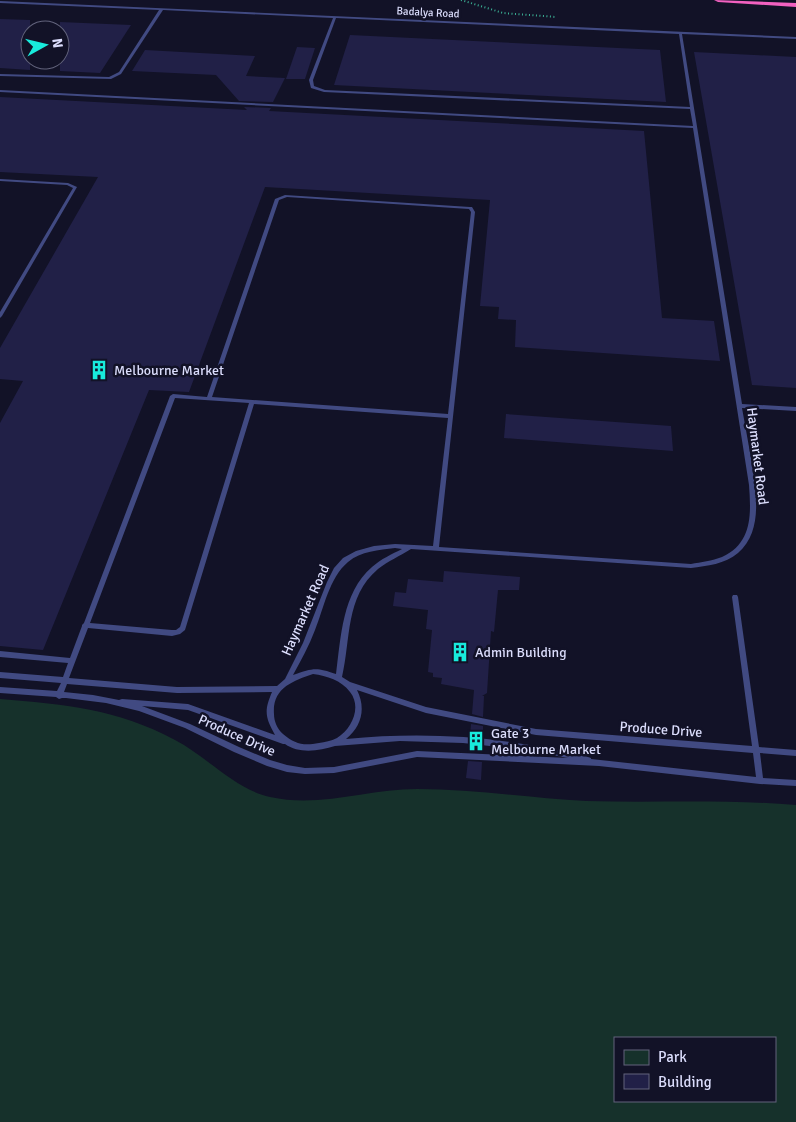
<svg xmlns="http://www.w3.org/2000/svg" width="796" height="1122" viewBox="0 0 796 1122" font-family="Signika,sans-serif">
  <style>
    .green { fill: #16312b; fill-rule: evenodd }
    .building { fill: #212047 }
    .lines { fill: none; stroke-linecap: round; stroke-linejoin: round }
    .path { stroke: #3bb195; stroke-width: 2; stroke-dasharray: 1 2.5; stroke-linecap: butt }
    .service { fill: #414a82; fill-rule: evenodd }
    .motorway { fill: #f261c0; fill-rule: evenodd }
    .labels { text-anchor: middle; stroke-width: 5; stroke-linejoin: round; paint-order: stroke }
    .far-street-label { font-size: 11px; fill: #dbddfc; stroke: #121227 }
    .poi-label { font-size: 14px; fill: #dbddfc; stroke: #121227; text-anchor: start }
    .street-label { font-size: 14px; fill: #dbddfc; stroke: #121227 }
  </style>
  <rect width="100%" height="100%" fill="#121227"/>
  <path class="green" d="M0,699C63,704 118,709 175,740C206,756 236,790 270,797C320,808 368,789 417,789C473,789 530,798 586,801C656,803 726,799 796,805V1122H0ZM615,1038H775V1101H615Z"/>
  <path class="building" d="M0,19L30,20V70L0,68Z
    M60,22L131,25L100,73L60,71Z
    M350,35L660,50L666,102L334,85Z
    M297,47L315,48L305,79H286Z
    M145,50L255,56L246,76L285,78L273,102L239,101L216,75L132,71Z
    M694,52L796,57V388L752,385Z
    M0,97L247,110L244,107L271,108L269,111L644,131L662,318L714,321L720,361L515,347L516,320L498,319L499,307L480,306L490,200L265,187L189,392L149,390L43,650L0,646V423L23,381L0,379V348L98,177L0,172Z
    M506,414L671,426L673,451L504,438Z
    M444,571L520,577L519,590H498L494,632L491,631L487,693L482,696H484L483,717L472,714L474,690L441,684L442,678L433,677V673L428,672L432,630L426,629L428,610L393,606L395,592L406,593L408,579L443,582Z
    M471,724L483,726V737L470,736Z
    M468,761L482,762L481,780L466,778Z"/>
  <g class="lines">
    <path class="path" d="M461,0L503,13L556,17"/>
    <path class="service" d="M0,1L796,37V39L682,34L742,404L796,407V411L742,408C745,425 748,441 751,458C755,487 765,530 738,553C725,564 707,566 691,568L411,549C400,556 388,561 378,569C345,597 351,639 342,677L350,682L426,707L536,729L752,746L732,597L733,595H737L738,597L759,747L796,750V756L760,753L763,778L796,780V786L760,784L599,766L417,757L334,773L305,774L287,772L267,766L234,752L185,728L139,711L106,703L66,698H62L59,699L56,697L0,693V687L57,691L61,683L0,678V672L63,677L68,663L0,657V651L70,658L82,626V625L84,623L170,396L173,394L207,397L275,199L285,195L470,207H472L475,212L439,547L691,564C701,562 712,561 722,557C753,543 751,513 749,485L693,128L0,92V90L693,126L690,109L324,92L311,88L309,80L333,18L163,10L121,74L111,79L0,76V74L109,77L119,72L159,10L0,3ZM336,18L679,34L690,107L325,90L314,86L313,80ZM287,197L469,209L471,212L448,414L212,397L279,200ZM175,398L249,403L180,627L176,630H172L90,623ZM254,404L448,418L433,546L395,544L374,546L356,551L343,558L334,568L327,582L303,643L285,679L277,686L177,687L69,678L88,628L172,636L180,634L185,630ZM395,548L402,549C392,554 381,559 372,567C342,593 341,637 336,674C316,667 313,668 293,675C301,660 309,646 315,630C324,608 329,578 348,562C361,551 379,550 395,548ZM313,674C327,676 341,680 350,692C362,707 352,729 337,738C331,741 325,742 319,743C303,746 295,744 283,734C277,729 274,721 274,714C272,688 293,681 313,674ZM67,684L177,693L272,692C264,711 265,717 275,735L188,704L122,699L119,700L93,695L64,692ZM357,690L426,713L536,735L753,753L756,777L591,759V758L588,757C506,737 431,731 346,739C362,726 366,708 357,690ZM142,706L188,710L283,744H285C299,754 319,751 335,746L400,741L463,743L526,750L568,758L417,751L334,767L305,768L287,765L270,760L239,747L190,724Z
      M0,179L68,183L77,187L2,316L0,318V312L73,188L67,185L0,181Z"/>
    <path class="motorway" d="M714,0L796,3V7L718,2Z"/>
  </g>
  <defs>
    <symbol id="building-bare" viewBox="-9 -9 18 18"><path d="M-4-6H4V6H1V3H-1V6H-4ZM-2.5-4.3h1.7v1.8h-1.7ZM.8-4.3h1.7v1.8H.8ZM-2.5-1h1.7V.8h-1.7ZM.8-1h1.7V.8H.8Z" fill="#18ebdc" stroke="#121227" stroke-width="2.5" paint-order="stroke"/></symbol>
  </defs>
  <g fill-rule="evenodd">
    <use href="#building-bare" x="85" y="356" width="28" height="28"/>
    <use href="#building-bare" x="446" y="638" width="28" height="28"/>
    <use href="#building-bare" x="462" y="727" width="28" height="28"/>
  </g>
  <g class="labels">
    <g class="far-street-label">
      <text transform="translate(428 12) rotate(3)" y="4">Badalya Road</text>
    </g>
    <g class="poi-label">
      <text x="114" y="375">Melbourne Market</text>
      <text x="475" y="657">Admin Building</text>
      <text x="491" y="738">Gate 3<tspan x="491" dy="16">Melbourne Market</tspan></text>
    </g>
    <g class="street-label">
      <text transform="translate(758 456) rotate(83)" y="5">Haymarket Road</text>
      <text transform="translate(305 610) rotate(-66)" y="5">Haymarket Road</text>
      <text transform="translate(661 729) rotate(4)" y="5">Produce Drive</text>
      <text transform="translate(237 735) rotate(24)" y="5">Produce Drive</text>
    </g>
  </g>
  <rect x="614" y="1037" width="162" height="65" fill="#121227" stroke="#62637c"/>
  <rect x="624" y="1050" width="25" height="15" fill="#16312b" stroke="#62637c"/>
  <text x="658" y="1062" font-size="15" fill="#dbddfc">Park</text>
  <rect x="624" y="1074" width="25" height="15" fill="#212047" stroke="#62637c"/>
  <text x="658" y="1087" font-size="15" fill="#dbddfc">Building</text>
  <g transform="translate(45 45) rotate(82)"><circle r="24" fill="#121227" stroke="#62637c"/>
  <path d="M0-4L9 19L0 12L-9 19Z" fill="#18ebdc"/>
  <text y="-8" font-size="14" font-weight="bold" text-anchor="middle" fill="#dbddfc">N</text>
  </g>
</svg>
